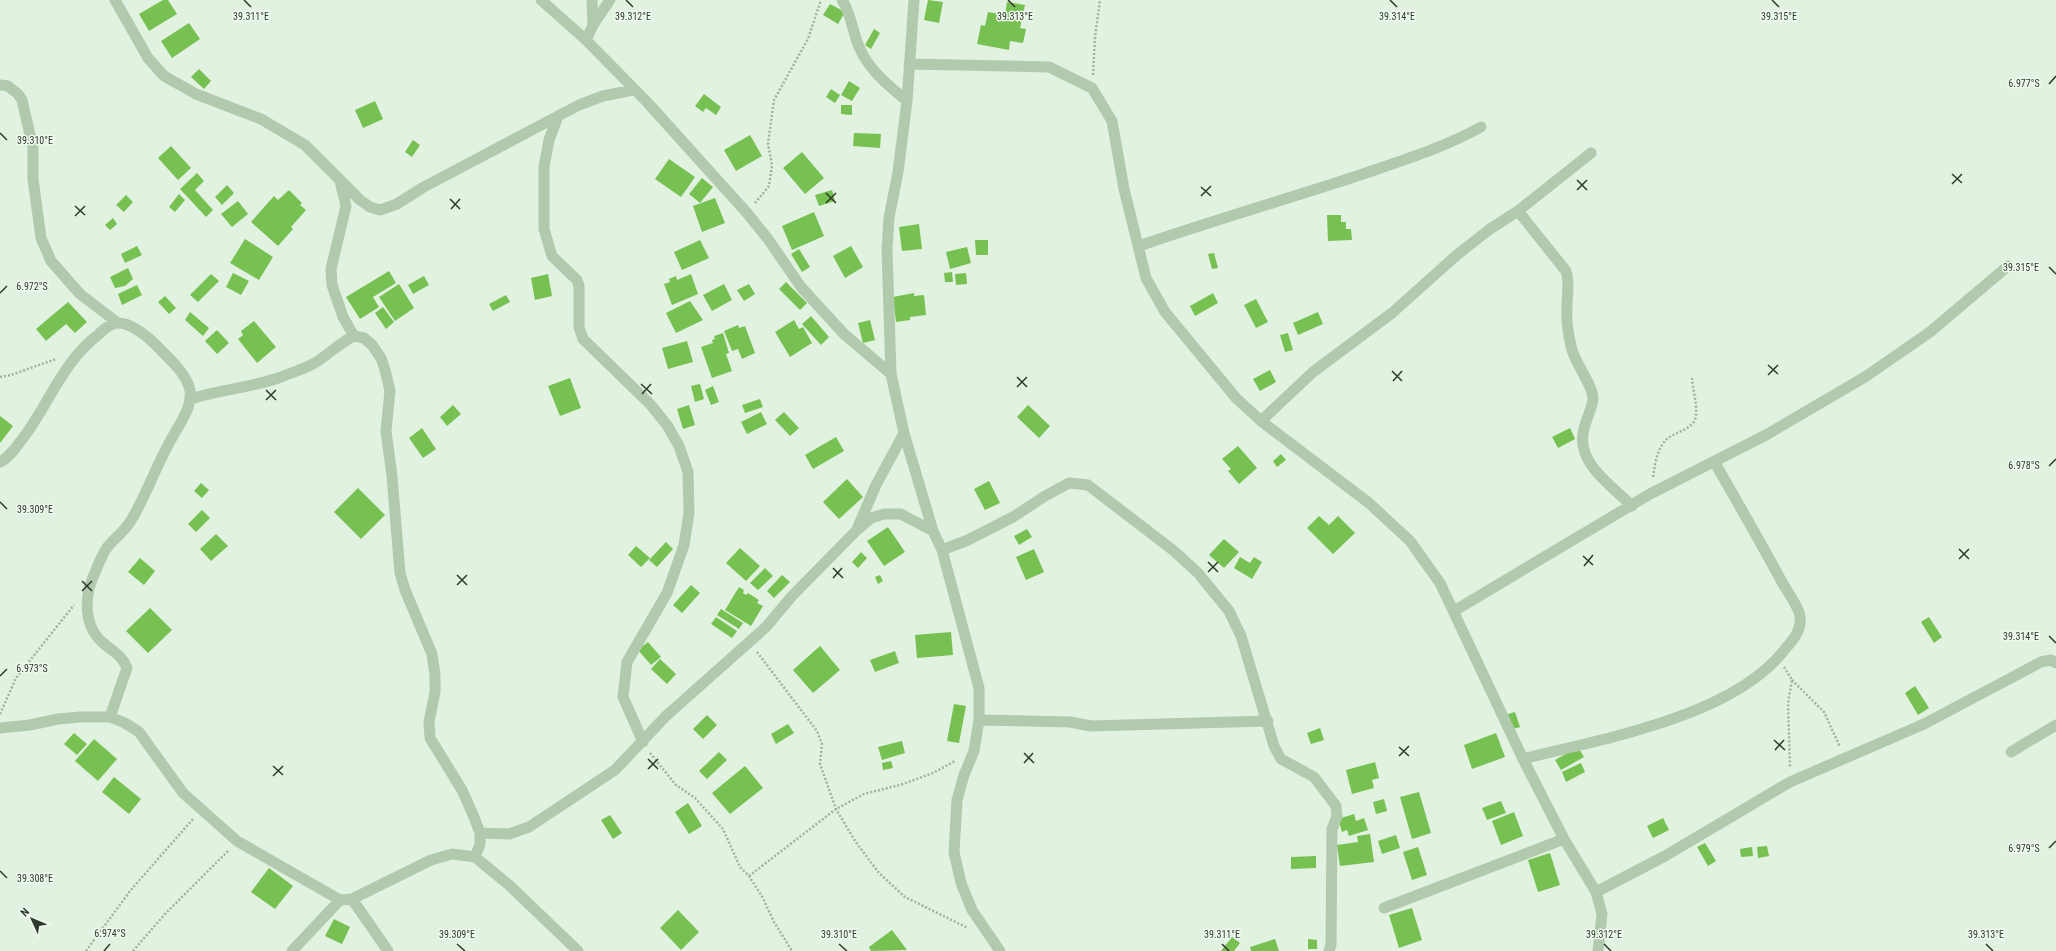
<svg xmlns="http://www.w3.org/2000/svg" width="2056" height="951" viewBox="0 0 2056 951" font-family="'Roboto Condensed',sans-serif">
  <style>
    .building { fill: #77c052 }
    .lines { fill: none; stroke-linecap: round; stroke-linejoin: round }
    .path { stroke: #9cb697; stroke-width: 2.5; stroke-dasharray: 2 2; stroke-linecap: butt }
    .minor { stroke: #b1caad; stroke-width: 11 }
    .ticks { fill: none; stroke: #2f392b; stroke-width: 1.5 }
    .ticks-label { font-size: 10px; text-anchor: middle; fill: #2f392b; stroke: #eefaee; stroke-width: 3; stroke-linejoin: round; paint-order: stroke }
  </style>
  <rect width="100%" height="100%" fill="#e2f2e1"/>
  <path class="building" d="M163,0H168L177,14L149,31L139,14Z
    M928,0L943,2L939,23L924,20Z
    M1007,2L1025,5L1020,28L1026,29L1023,43L1010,41L1009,50L977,44L981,25L985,26L988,12L1005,15Z
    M830,4L845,12L838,24L823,15Z
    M189,23L200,39L172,58L161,41Z
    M874,29L880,33L871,49L865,45Z
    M199,69L211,81L204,89L191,77Z
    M849,81L860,88L852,101L841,95Z
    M831,89L840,95L835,103L826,97Z
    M704,94L721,107L716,115L706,108L703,112L695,106Z
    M375,101L383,119L363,128L355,110Z
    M841,105H852V115L841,114Z
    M854,133L881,134L880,148L853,146Z
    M750,135L762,156L736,171L724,150Z
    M413,140L420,145L412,157L405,152Z
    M171,146L191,168L178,180L158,158Z
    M802,152L824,178L805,194L783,168Z
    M669,159L695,177L681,197L655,179Z
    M197,173L204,181L195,190L213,210L206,217L180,189Z
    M702,178L713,187L700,203L689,194Z
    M227,185L234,193L222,205L215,197Z
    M289,190L302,203L300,205L306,210L291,227L293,229L278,246L251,222L274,196L278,200Z
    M832,190L835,201L819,206L815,195Z
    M179,194L185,200L175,212L169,207Z
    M126,195L133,202L124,212L116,205Z
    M715,198L725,223L702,232L693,206Z
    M238,201L248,214L232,227L221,214Z
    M814,212L824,236L792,250L782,226Z
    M1327,215H1341V222H1346V229H1351L1352,240L1328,241Z
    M113,218L117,224L110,230L105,225Z
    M919,224L922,249L902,251L899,227Z
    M245,239L273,257L259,280L230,263Z
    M700,240L709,258L682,270L674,252Z
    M975,240H988V255H976Z
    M137,246L142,255L125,263L121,254Z
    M851,246L863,267L845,278L833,256Z
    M967,247L971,263L950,269L946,252Z
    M799,249L810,267L802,272L791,254Z
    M1214,253L1218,268L1212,269L1208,254Z
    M128,268L133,279L125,286L115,288L110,277Z
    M389,271L396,283L373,297L379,307L360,319L346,297Z
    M952,272L953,282H945L944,273Z
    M233,273L249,281L241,295L226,287Z
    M966,273L967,284L956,285L955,274Z
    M211,274L219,281L198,302L190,295Z
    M548,274L552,296L535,300L531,278Z
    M691,274L698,294L672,305L664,284L670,282L669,279L676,276L677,280Z
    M424,276L429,285L413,294L408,285Z
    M786,282L807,303L800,310L779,289Z
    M399,284L414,308L395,321L379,297Z
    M724,284L732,300L712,311L703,295Z
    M749,284L755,294L744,301L737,290Z
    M137,285L142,295L122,305L118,294Z
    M914,293V296L924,295L926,315L910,317V320L896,322L893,297Z
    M1213,293L1218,303L1195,316L1190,306Z
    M506,295L510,302L493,311L489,304Z
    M165,296L176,308L169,314L158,302Z
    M1256,299L1268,322L1256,328L1244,305Z
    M690,301L703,320L676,333L666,313Z
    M68,302L87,322L75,333L66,324L46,341L36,329Z
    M383,307L394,322L386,329L375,313Z
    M190,312L209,328L203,336L185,320Z
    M1318,312L1323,324L1298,335L1293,323Z
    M811,316L829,337L821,345L802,324Z
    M794,320L799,329L803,327L812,343L790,357L775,332Z
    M870,320L875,340L863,343L858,323Z
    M254,321L276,347L257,363L238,339L243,335L241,331Z
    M738,325L739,328L745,326L755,353L742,359L738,349L732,351L724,331Z
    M217,330L229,343L217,354L205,341Z
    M723,333L729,353L726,354L732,371L712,378L701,347L713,343L712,340L715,339L714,336Z
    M1288,333L1293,350L1285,352L1280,335Z
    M687,341L693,362L668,369L662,348Z
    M1270,370L1276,382L1260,391L1253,379Z
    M570,378L581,408L560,416L548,386Z
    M700,384L704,399L695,402L691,386Z
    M713,386L719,402L711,405L705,390Z
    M760,399L763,407L745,413L742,405Z
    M453,405L461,414L447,426L440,417Z
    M689,405L695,425L683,429L677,409Z
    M1028,405L1050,426L1039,438L1017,417Z
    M761,412L767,424L747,434L741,422Z
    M784,412L799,428L790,436L775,420Z
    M0,416L13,426L0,443Z
    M422,428L436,449L423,458L409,438Z
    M1570,428L1575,439L1558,448L1552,437Z
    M836,437L844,451L813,469L805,455Z
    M1238,446L1257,468L1239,484L1228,471L1231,469L1222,459Z
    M1281,454L1286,460L1277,467L1273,461Z
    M847,479L863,497L839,519L823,502Z
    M989,481L1000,503L985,510L974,489Z
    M201,483L209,490L202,498L194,491Z
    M358,488L385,515L361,539L334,512Z
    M202,510L210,518L196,532L188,524Z
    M1319,516L1329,525L1338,516L1355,533L1333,554L1307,528Z
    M888,527L905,552L884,566L867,541Z
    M1027,529L1032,537L1019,545L1014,536Z
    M216,534L228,546L211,561L200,549Z
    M1224,539L1239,552L1224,568L1209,555Z
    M666,542L673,549L657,567L649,560Z
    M636,546L650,558L641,567L628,555Z
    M740,548L760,566L746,581L726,563Z
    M1034,549L1044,572L1026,580L1016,557Z
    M861,552L867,558L858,568L852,562Z
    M1240,557L1250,563L1254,557L1262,562L1252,579L1234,568Z
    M140,558L155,571L144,585L128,572Z
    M765,568L773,576L758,590L750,583Z
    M782,575L790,582L774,598L767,591Z
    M880,575L883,581L878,584L875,577Z
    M691,585L700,593L682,613L673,605Z
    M739,587L744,590L743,593L746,595L748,593L759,600L757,603L763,606L751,626L725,610Z
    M150,608L172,630L148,653L126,631Z
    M721,609L743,623L739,629L717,615Z
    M716,617L737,631L732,638L711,624Z
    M1929,617L1942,637L1934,643L1921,622Z
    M951,632L953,655L917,658L915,635Z
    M648,642L661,657L651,665L638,650Z
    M820,646L840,670L813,693L793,670Z
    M895,651L899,663L875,672L870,660Z
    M660,659L676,674L667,684L651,669Z
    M1915,686L1929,708L1918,715L1905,693Z
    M954,704L966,706L959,743L947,741Z
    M1515,712L1520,727L1513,729L1508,714Z
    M707,715L717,725L703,739L693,729Z
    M788,724L794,733L776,744L771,734Z
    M1320,728L1324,740L1311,744L1307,733Z
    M74,733L87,744L77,755L64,744Z
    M1496,733L1505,757L1472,769L1464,745Z
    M94,739L117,759L98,781L75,761Z
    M902,741L905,753L882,760L878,747Z
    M1578,747L1584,757L1561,770L1555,760Z
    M719,752L727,760L707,779L699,771Z
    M891,761L893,768L883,770L882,763Z
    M1375,762L1379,778L1372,780L1374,788L1352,794L1346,770Z
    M1581,763L1585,772L1566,782L1562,772Z
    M745,766L763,788L730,814L712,793Z
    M114,777L141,799L129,814L102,792Z
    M1419,792L1431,833L1412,839L1400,797Z
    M1384,799L1387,811L1376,814L1373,802Z
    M1501,801L1506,813L1487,820L1482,808Z
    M688,803L702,826L689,834L675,812Z
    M1514,812L1523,836L1501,845L1492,821Z
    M1354,814L1356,821L1364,818L1368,830L1349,836L1347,830L1342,832L1338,819Z
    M610,815L622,833L613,839L601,820Z
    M1663,818L1669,830L1653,838L1647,826Z
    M1370,834L1374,862L1340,866L1337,845L1358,842L1357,836Z
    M1396,835L1400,848L1382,854L1378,841Z
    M1705,843L1716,861L1708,866L1697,847Z
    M1767,846L1769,856L1758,858L1757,847Z
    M1418,847L1427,875L1412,880L1403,852Z
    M1752,847L1753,856L1741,857L1740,849Z
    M1550,853L1560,885L1538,892L1528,860Z
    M1316,856V868L1291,869V857Z
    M269,868L293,886L275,909L251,892Z
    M1412,908L1422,940L1399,948L1389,915Z
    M678,910L699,932L681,950L660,928Z
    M334,919L350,927L342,944L325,936Z
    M892,930L907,950L871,951L869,947Z
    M1232,937L1240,943L1234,951H1221Z
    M1275,939L1279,951H1251L1250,947Z
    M1308,939L1317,940V949H1308Z"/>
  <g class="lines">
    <path class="path" d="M1093,75L1095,37L1100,0
      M755,203L769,186L772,165L768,144L774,100L808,39L821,0
      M0,377L11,375L56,359
      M1653,477C1655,465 1656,453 1664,442C1672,431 1695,431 1696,415C1697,404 1693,390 1692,378
      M757,652L817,731L822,744L820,764L836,809L855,841L879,873L905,897L968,928
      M1784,667L1792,680L1788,703L1790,767
      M1792,680L1824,712L1840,747
      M0,714L16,678L74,605
      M650,753L676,785L695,798L723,829L740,867L749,876L763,898L774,922L792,951
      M749,876L836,809L864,794L903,784L933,773L955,761
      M86,951L130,891L193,819
      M133,951L165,914L229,850"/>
    <path class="minor" d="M115,0L148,58L164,76L196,94L261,119L305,145L360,200L370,207L380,210L397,204L422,188L579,105L603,96L633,90
      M541,0L586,40L647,102L747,213L768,239L801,287L844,334L891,374
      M592,0L593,25
      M842,0C852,15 852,32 860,49C870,71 889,86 907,101
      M914,0L907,101L898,172L889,218L887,249L891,374L904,433L933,531L942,550L979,688V720L974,751L964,775L957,800L954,852L961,883L972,910L1000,951
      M586,40L593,25L610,0
      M909,64L1049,67L1092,88L1112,121L1124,189L1146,278L1165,312L1236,398L1261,421L1369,503L1410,541L1440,583L1523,759L1564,839L1596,892L1602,914L1598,951
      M0,85L8,86L18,94L22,100L33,148V179L41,238L51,261L80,294L118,323
      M558,116L549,140L544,167V229L552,256L577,280L579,286V327L583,339L650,404L667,425L679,446L688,472L689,513L684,545L667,593L627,662L623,697L643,742
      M1518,211L1566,271C1570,283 1567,294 1567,307C1566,319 1568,333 1571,346C1574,363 1593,384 1593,399C1593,407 1584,423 1583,434C1578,464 1613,487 1632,506
      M1139,246C1211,221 1284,200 1357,176C1400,161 1441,149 1481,127
      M354,336L364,338L372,345L381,358L385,370L390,391L386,431L392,476L400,573L405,590L432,654L435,675V692L429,722L430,738L462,790L474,817L480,833V844L475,857
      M191,399C221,389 252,388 281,377C293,372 308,368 318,361C331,352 340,343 354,336L343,317L332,285L331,269L346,206L340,181
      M1261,421L1313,372L1392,313L1458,254L1490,229L1518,211L1591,153
      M0,462C10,457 17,446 23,438C49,404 63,361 98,335C102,331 107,326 113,324C126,319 146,335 155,344C167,357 186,372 190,390C191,396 190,401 188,408C182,423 172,436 165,451C153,474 144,500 130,522C123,533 113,539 106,549C103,553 90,583 89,589C85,608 87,629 102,642C112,651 121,654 127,668L110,717
      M858,527L876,485L904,433
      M942,550L968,540L1013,517L1045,496L1069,483L1088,485L1174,551L1198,573L1229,611L1241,636L1274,746L1281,759L1314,777L1336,806L1337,816L1332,829L1331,945L1329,951
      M1454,611L1650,494L1766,435L1865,377L1930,332L2008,266
      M979,720L1070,722L1091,726L1268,721
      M0,728L30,725L58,719L80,717H110L125,723L139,732L183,793L237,841L340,900L352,899L431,860L452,854L475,857L509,885L578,951
      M2011,752L2056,725
      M1523,759C1604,738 1734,717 1786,648C1794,639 1802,629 1800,616C1799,608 1788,592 1783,584C1761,543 1738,503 1715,463
      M480,833L509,834L529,827L615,770L666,716L766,627L792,596L857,530L871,518L884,514H901L933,531
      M1596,892L1665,856L1790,782L1924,724L2041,662L2051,660L2056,663
      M352,899L388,951
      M1384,908L1564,839
      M292,951L340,900"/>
  </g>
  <path class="ticks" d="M244,0L251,7M626,0L633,7M1008,0L1015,7M1390,0L1397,7M1772,0L1779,7M2049,84L2056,76M0,133L7,140M1952,174L1962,183M1577,180L1587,190M1952,184L1962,174M1201,187L1211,196M1577,190L1587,180M826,193L836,203M1201,196L1211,186M450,199L460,209M826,203L836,193M75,206L85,215M451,209L460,199M75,216L85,206M2049,267L2056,274M0,293L7,286M1768,365L1778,374M1392,371L1402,381M1768,375L1778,365M1017,377L1027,387M1393,381L1402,371M641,384L652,394M1017,387L1027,377M266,390L276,400M642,394L651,384M266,400L276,390M2049,466L2056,459M0,502L7,509M1959,549L1969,559M1583,556L1593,565M1959,559L1969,549M1208,562L1218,572M1584,566L1593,555M833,568L843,578M1208,572L1218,562M457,575L467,585M833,578L842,568M82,581L92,591M457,585L467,575M82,591L92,581M2049,636L2056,643M0,676L7,669M1774,740L1785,750M1399,747L1409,756M1775,750L1784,740M1024,753L1034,763M1399,756L1409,746M648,759L658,769M1024,763L1033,753M273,766L283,775M648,769L658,759M273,776L283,766M2049,848L2056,841M0,871L7,878M457,944L465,951M839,944L847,951M1222,944L1229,951M1604,944L1611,951M1986,944L1993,951M104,951L110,944"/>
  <g class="ticks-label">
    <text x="251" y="20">39.311°E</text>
    <text x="633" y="20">39.312°E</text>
    <text x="1015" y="20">39.313°E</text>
    <text x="1397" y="20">39.314°E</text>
    <text x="1779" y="20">39.315°E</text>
    <text x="2024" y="87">6.977°S</text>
    <text x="35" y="144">39.310°E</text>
    <text x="2021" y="271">39.315°E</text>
    <text x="32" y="290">6.972°S</text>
    <text x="2024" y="469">6.978°S</text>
    <text x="35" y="513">39.309°E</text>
    <text x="2021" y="640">39.314°E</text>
    <text x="32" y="672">6.973°S</text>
    <text x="2024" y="852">6.979°S</text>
    <text x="35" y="882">39.308°E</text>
    <text x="110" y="937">6.974°S</text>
    <text x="457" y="938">39.309°E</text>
    <text x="839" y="938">39.310°E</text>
    <text x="1222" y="938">39.311°E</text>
    <text x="1604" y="938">39.312°E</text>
    <text x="1986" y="938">39.313°E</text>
  </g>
  <g transform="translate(32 919) rotate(314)" stroke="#eefaee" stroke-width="3" paint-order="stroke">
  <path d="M0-3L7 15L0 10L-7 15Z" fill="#2f392b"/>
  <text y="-6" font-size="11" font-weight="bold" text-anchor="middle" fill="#2f392b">N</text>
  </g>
</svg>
